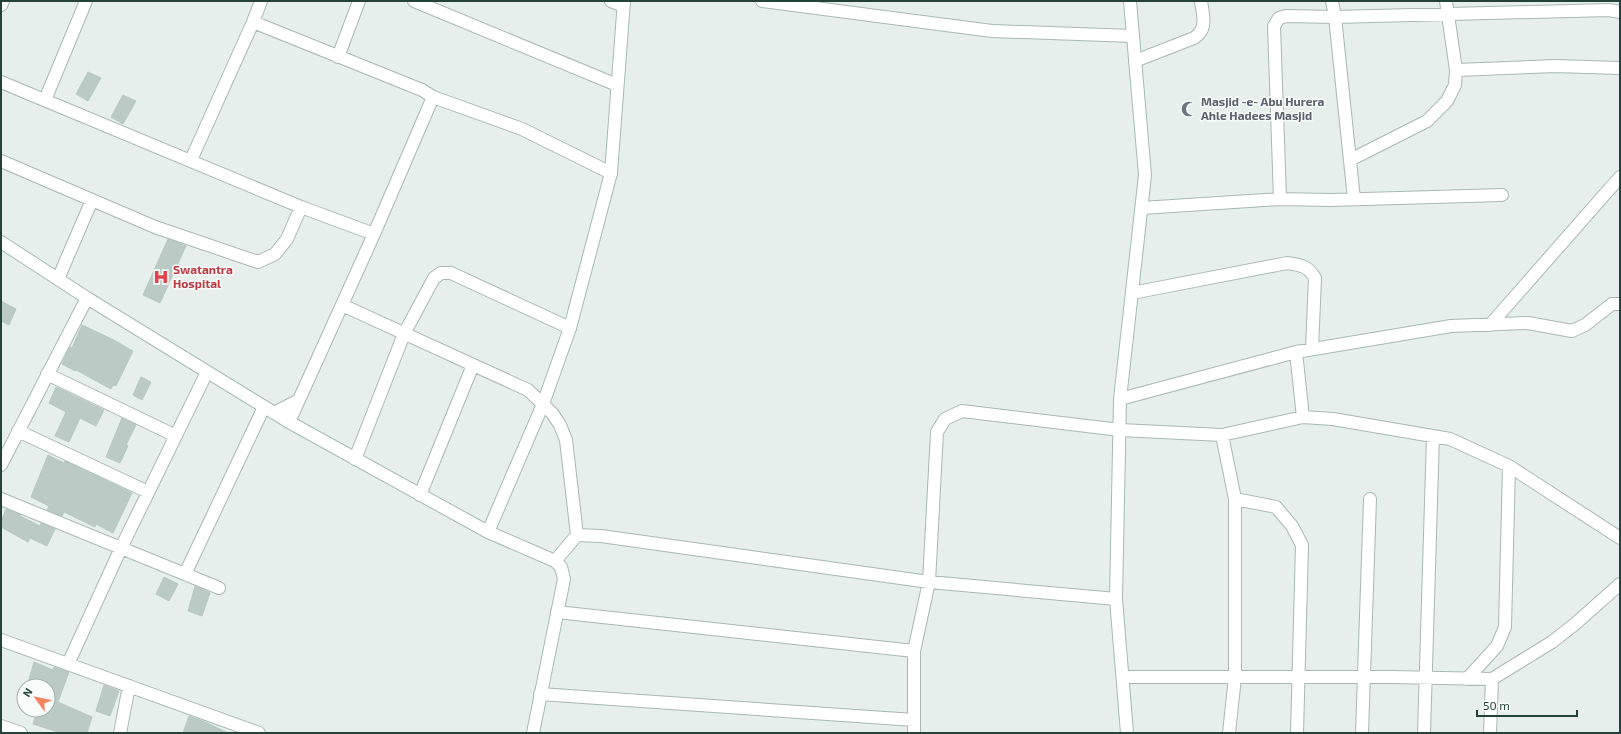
<svg xmlns="http://www.w3.org/2000/svg" width="1621" height="734" viewBox="0 0 1621 734" font-family="'Exo 2',sans-serif">
  <style>
    .building { fill: #bbcac4; stroke: #b8c9c2 }
    .lines { fill: none; stroke-linecap: round; stroke-linejoin: round }
    .street-casing { stroke: #a8b8b2; stroke-width: 14 }
    .secondary-casing { stroke: #a4bbb3; stroke-width: 14 }
    .street { stroke: #fff; stroke-width: 12 }
    .secondary { stroke: #fff; stroke-width: 12 }
    .labels { text-anchor: middle; stroke-width: 3; stroke-linejoin: round; paint-order: stroke }
    .worship-label { font-size: 12px; font-weight: bold; fill: #5b616d; stroke: #f7fbf9; text-anchor: start }
    .health-label { font-size: 12px; font-weight: bold; fill: #be3a42; stroke: #f7fbf9; text-anchor: start }
  </style>
  <rect width="100%" height="100%" fill="#e6efeb"/>
  <path class="building" d="M88,72L101,78L88,101L76,94Z
    M123,95L136,101L123,124L111,117Z
    M168,239L186,246L160,303L143,295Z
    M1,301L16,309L9,325L1,321Z
    M82,325L112,339L133,351L116,386L113,385L111,389L76,370L75,371L62,364L70,347L72,348Z
    M141,377L151,382L142,400L133,395Z
    M56,387L104,410L96,426L80,418L69,442L55,436L66,412L49,403Z
    M122,418L136,425L126,445L128,446L120,463L106,457Z
    M48,455L64,463L65,461L132,493L113,533L96,524L95,527L64,512L62,516L47,510L49,506L31,497Z
    M6,509L21,515L20,516L40,526L41,523L55,529L47,546L30,538L28,542L1,527V521Z
    M164,577L178,584L169,601L156,594Z
    M195,586L210,593L202,616L188,611Z
    M34,662L53,670L54,667L69,672L58,702L92,717L87,733H61L33,724L37,710H48V686H27Z
    M104,685L119,691L110,716L96,711Z
    M189,716L203,721L228,733H183Z"/>
  <g class="lines">
    <defs>
      <path id="street" d="M414,1L617,85
        M611,1L623,6
        M762,1L992,31L1133,36
        M1332,1L1335,17L1354,199
        M1,5L3,1
        M253,22L422,90L433,97L374,234L289,422
        M338,57L359,1
        M1135,61L1194,38C1208,29 1203,16 1201,1
        M1456,70L1555,66L1620,68
        M1,82L301,207L374,234
        M433,97L522,129L611,173
        M45,100L86,1
        M191,160L253,22L261,1
        M1350,160L1427,121L1447,101L1455,85L1456,70L1446,1
        M1,161L155,227L258,262L275,254L287,239L301,207
        M1280,199L1274,26L1279,18L1286,16L1335,17L1609,10L1620,12
        M1142,208L1280,199L1330,200L1502,195
        M58,279L92,200
        M1132,293L1287,263C1301,265 1308,266 1315,278L1312,349
        M342,305L528,390L552,413L560,425L566,440L577,535
        M1490,325L1620,177
        M1296,352L1303,417L1333,419L1450,439L1509,466L1620,538
        M47,374L176,436
        M1120,399L1296,352L1451,326L1528,323L1572,331L1585,325L1612,304H1620
        M274,413L299,400
        M18,431L148,492
        M1222,435L1303,417
        M355,459L404,334L434,278L441,273H451L570,328
        M1,465L87,298
        M420,495L473,365
        M1,499L219,588
        M1235,499L1276,507L1292,526L1302,545L1297,733
        M555,561L577,535L601,536L929,582L1116,599
        M185,574L264,407
        M557,612L914,651L929,582L937,432L945,419L962,411L1120,430L1222,435L1235,499V677L1229,733
        M1,640L259,733
        M914,651V733
        M68,664L121,548L207,372
        M1124,677H1390L1492,679
        M1467,679L1497,646L1505,627L1509,466
        M540,694L914,720
        M1,726L21,733
        M120,733L129,686
        M1362,733L1370,499
        M1424,733L1433,436
        M1490,733L1492,679L1552,642L1575,624L1620,584"/>
      <path id="secondary" d="M1,242L87,298L289,422L488,532L555,561L561,567L564,579L533,733
        M488,532L543,404L570,328L611,173L624,1
        M1127,733L1116,599L1120,399L1145,175L1130,1"/>
    </defs>
    <use href="#street" class="street-casing"/>
    <use href="#secondary" class="secondary-casing"/>
    <use href="#street" class="street"/>
    <use href="#secondary" class="secondary"/>
  </g>
  <defs>
    <symbol id="mosque-bare" viewBox="-9 -9 18 18"><path d="M3.5-4.9A6 6 0 1 0 3.5 4.9A5 5 0 1 1 3.5-4.9Z" fill="#6b7280" stroke="#f7fbf9" stroke-width="2.5" paint-order="stroke"/></symbol>
    <symbol id="hospital-bare" viewBox="-9 -9 18 18"><path d="M-5-5h3v3.5h4V-5h3V5h-3V1.5h-4V5h-3Z" fill="#e0444e" stroke="#f7fbf9" stroke-width="2.5" paint-order="stroke"/></symbol>
  </defs>
  <g fill-rule="evenodd">
    <use href="#mosque-bare" x="1178" y="98" width="22" height="22"/>
    <use href="#hospital-bare" x="150" y="266" width="22" height="22"/>
  </g>
  <g class="labels">
    <g class="worship-label">
      <text x="1201" y="106">Masjid -e- Abu Hurera<tspan x="1201" dy="14">Ahle Hadees Masjid</tspan></text>
    </g>
    <g class="health-label">
      <text x="173" y="274">Swatantra<tspan x="173" dy="14">Hospital</tspan></text>
    </g>
  </g>
  <rect width="1621" height="734" fill="none" stroke="#24423a" stroke-width="4"/>
  <g transform="translate(36 698) rotate(303)"><circle r="19" fill="#f7fbf9" stroke="#a3b1ad"/>
  <path d="M0-3L7 15L0 10L-7 15Z" fill="#f4845f"/>
  <text y="-6" font-size="11" font-weight="bold" text-anchor="middle" fill="#24423a">N</text>
  </g>
  <path d="M1477 710v6h100v-6" fill="none" stroke="#24423a" stroke-width="2"/>
  <text x="1483" y="710" font-size="12" fill="#24423a" stroke="#f7fbf9" stroke-width="3" paint-order="stroke">50 m</text>
</svg>
